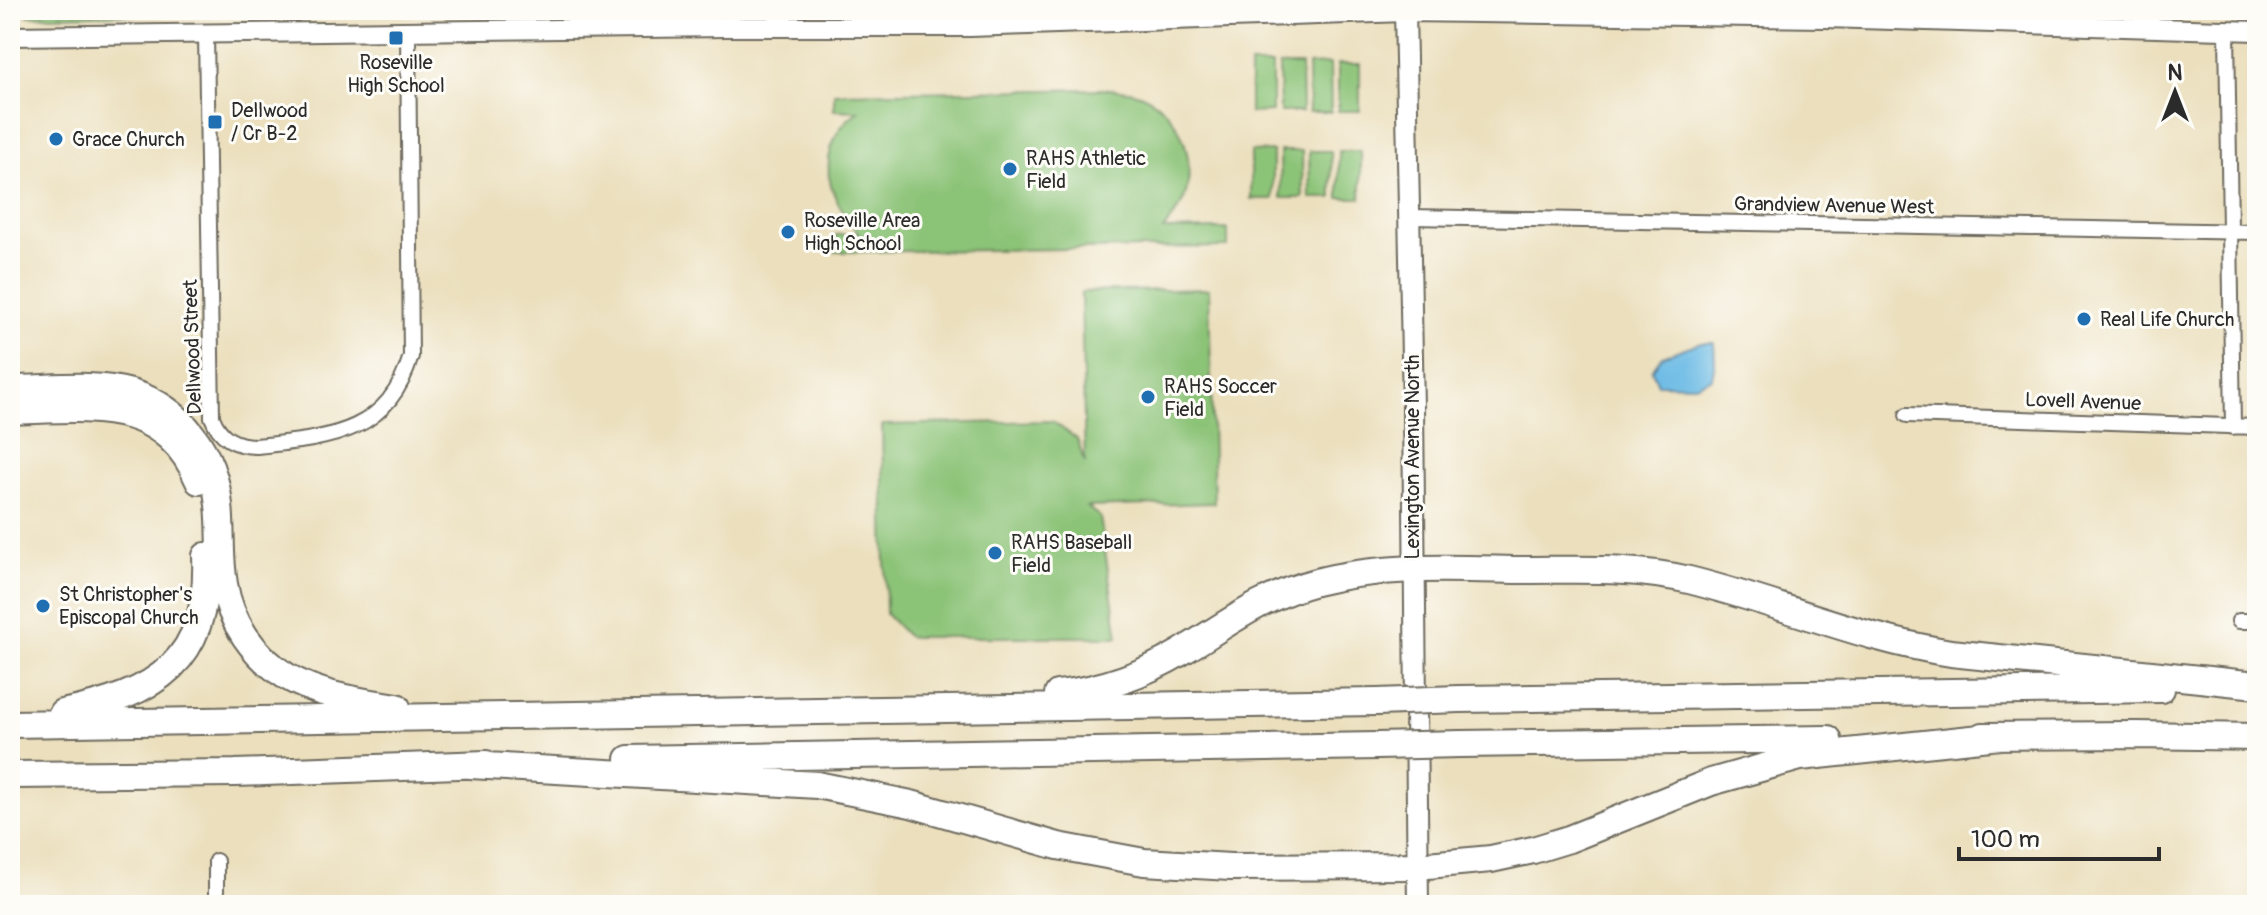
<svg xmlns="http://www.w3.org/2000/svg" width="2267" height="915" viewBox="0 0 2267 915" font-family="Pangolin,sans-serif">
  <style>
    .park { fill: url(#park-dots); stroke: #5b7751; stroke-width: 2 }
    .garden { fill: #8bc377; stroke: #5b7751; stroke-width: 2 }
    .water { fill: #6abae5; stroke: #4a7288; stroke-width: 2 }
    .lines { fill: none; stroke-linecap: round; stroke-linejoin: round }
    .stream { stroke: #6abae5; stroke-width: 4 }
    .minor-casing { stroke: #6e6a5e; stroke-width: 18 }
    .tertiary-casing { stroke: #6e6a5e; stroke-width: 22 }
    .secondary-casing { stroke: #6e6a5e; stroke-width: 24 }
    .motorway-casing { stroke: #6e6a5e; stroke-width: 30 }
    .minor { stroke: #fff; stroke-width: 14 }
    .tertiary { stroke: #fff; stroke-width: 18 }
    .secondary { stroke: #fff; stroke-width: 20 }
    .motorway { stroke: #fff; stroke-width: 26 }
    .motorway-bridge-casing { stroke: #6e6a5e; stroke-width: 30; stroke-linecap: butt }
    .motorway-bridge { stroke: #fff; stroke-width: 26 }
    .poi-dot { fill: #1f6fb2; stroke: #fdfcf7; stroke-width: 3 }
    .labels { text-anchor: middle; stroke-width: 6; stroke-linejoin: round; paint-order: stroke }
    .poi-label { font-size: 20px; fill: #2b2b2b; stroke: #fdfcf7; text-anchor: start }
    .street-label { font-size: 20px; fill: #2b2b2b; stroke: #fdfcf7 }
  </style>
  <defs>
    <pattern id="park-dots" width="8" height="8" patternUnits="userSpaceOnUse" patternTransform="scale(2)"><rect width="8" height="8" fill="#8bc377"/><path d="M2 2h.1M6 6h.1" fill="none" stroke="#729f62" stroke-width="1.8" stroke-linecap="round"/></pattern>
  </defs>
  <rect width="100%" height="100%" fill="#fdfcf7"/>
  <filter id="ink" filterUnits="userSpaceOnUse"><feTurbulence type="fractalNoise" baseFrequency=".0125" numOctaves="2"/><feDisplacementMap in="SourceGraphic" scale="16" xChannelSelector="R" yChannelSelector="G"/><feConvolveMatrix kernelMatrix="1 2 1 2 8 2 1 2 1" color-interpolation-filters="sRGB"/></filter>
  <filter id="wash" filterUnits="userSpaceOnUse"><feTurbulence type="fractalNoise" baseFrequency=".006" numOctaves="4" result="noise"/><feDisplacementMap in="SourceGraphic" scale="32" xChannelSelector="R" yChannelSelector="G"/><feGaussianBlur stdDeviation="1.8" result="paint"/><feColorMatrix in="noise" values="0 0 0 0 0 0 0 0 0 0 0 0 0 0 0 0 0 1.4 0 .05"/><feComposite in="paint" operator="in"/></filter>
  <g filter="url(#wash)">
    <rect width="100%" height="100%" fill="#ebdfbd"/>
    <path class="park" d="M28,10H202L203,14L28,16Z"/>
    <path class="garden" d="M1330,64L1331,112H1309L1308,65Z
      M1338,64H1360V111H1338Z
      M1250,65H1272V112L1250,113Z
      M1279,65H1301L1302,112H1280Z
      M1108,89C1116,90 1126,90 1133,92C1178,104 1199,157 1184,199C1179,211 1170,220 1163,230L1228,229V247L835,252V235L859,234C833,202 816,168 840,129C844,122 852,116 858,111L834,110V93Z
      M1273,151V199H1251V152Z
      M1280,151H1302L1303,198H1281Z
      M1309,151H1331L1332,198H1310Z
      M1339,151H1361V198H1339Z
      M1209,289L1214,503L1087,507L1100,517L1118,637H908L886,614L882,425L1052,421L1077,439L1085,463L1081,292Z"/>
    <path class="water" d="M1699,343H1714L1715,362L1712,378L1695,385L1658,384L1652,370L1662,356Z"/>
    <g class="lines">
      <path class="stream" d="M590,10L591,15L600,23"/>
    </g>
  </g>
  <g filter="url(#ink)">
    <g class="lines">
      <defs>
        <path id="minor" d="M969,10L970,27
          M2227,31L2233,427
          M206,34L212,417C220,438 235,446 257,446C328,438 388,435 411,356L408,31
          M1410,217L2257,232
          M1907,415L2257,427
          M2239,621H2257
          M216,905V861"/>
        <path id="tertiary" d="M10,36L726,27H970L1405,12L1825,18L2257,31"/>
        <path id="secondary" d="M1405,10L1413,407L1418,905"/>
        <path id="motorway" d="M10,389C49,389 93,382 131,393C182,408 214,453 219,505C222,531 219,557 224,584C230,622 254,656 286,676C319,696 360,701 397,707
          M10,411C88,409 162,395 199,481
          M1058,694C1101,689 1145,674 1183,651C1227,624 1265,595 1316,582C1384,564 1457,569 1527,570C1581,570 1636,567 1689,580C1778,602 1861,639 1951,653L2257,685
          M1459,699L2161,689
          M62,713C157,694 210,661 206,556
          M10,724L1377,702
          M1983,736L2137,735L2257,737
          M1460,744L1828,739
          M629,759L1377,746
          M470,765L817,785L911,804L1058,846L1144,862L1231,867L1417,866L1491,859L1533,850L1569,839L1711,782L1800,757L2000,736
          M10,775L235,773L486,764"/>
      </defs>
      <use href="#minor" class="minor-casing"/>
      <use href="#tertiary" class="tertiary-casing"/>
      <use href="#secondary" class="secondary-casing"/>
      <use href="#motorway" class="motorway-casing"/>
      <use href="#minor" class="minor"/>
      <use href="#tertiary" class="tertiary"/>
      <use href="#secondary" class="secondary"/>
      <use href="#motorway" class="motorway"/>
      <defs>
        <path id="motorway-bridge" d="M1377,702L1459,699
          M1377,746L1460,744"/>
      </defs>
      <use href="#motorway-bridge" class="motorway-bridge-casing"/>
      <use href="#motorway-bridge" class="motorway-bridge"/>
    </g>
  </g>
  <g class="poi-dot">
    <rect x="388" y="30" width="16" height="16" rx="4"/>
    <rect x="207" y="114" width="16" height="16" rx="4"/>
    <circle cx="56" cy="139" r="8"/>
    <circle cx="1010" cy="169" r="8"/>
    <circle cx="788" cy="232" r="8"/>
    <circle cx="2084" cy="319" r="8"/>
    <circle cx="1148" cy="397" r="8"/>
    <circle cx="995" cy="553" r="8"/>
    <circle cx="43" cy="606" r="8"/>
  </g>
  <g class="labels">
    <g class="poi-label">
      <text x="396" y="69" text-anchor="middle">Roseville<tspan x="396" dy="23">High School</tspan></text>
      <text x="231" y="117">Dellwood<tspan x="231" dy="23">/ Cr B-2</tspan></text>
      <text x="72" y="146">Grace Church</text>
      <text x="1026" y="165">RAHS Athletic<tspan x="1026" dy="23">Field</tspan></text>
      <text x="804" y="227">Roseville Area<tspan x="804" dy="23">High School</tspan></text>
      <text x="2100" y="326">Real Life Church</text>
      <text x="1164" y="393">RAHS Soccer<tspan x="1164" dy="23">Field</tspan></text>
      <text x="1011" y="549">RAHS Baseball<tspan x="1011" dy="23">Field</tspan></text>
      <text x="59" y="601">St Christopher's<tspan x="59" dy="23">Episcopal Church</tspan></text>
    </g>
    <g class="street-label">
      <text transform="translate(1834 205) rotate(1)" y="7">Grandview Avenue West</text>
      <text transform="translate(192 347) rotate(-92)" y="7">Dellwood Street</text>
      <text transform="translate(2083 401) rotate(2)" y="7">Lovell Avenue</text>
      <text transform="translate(1412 457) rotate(-90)" y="7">Lexington Avenue North</text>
    </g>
  </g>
  <rect width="2267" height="915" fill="none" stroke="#fdfcf7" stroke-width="40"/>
  <g transform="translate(2175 92)" stroke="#fdfcf7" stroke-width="6" paint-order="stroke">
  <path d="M0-6L14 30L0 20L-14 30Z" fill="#2b2b2b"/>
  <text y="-12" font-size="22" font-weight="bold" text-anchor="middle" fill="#2b2b2b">N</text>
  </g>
  <path d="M1959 847v12h200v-12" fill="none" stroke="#2b2b2b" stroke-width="4"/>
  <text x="1971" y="847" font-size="24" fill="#2b2b2b" stroke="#fdfcf7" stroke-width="6" paint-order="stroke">100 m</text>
</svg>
